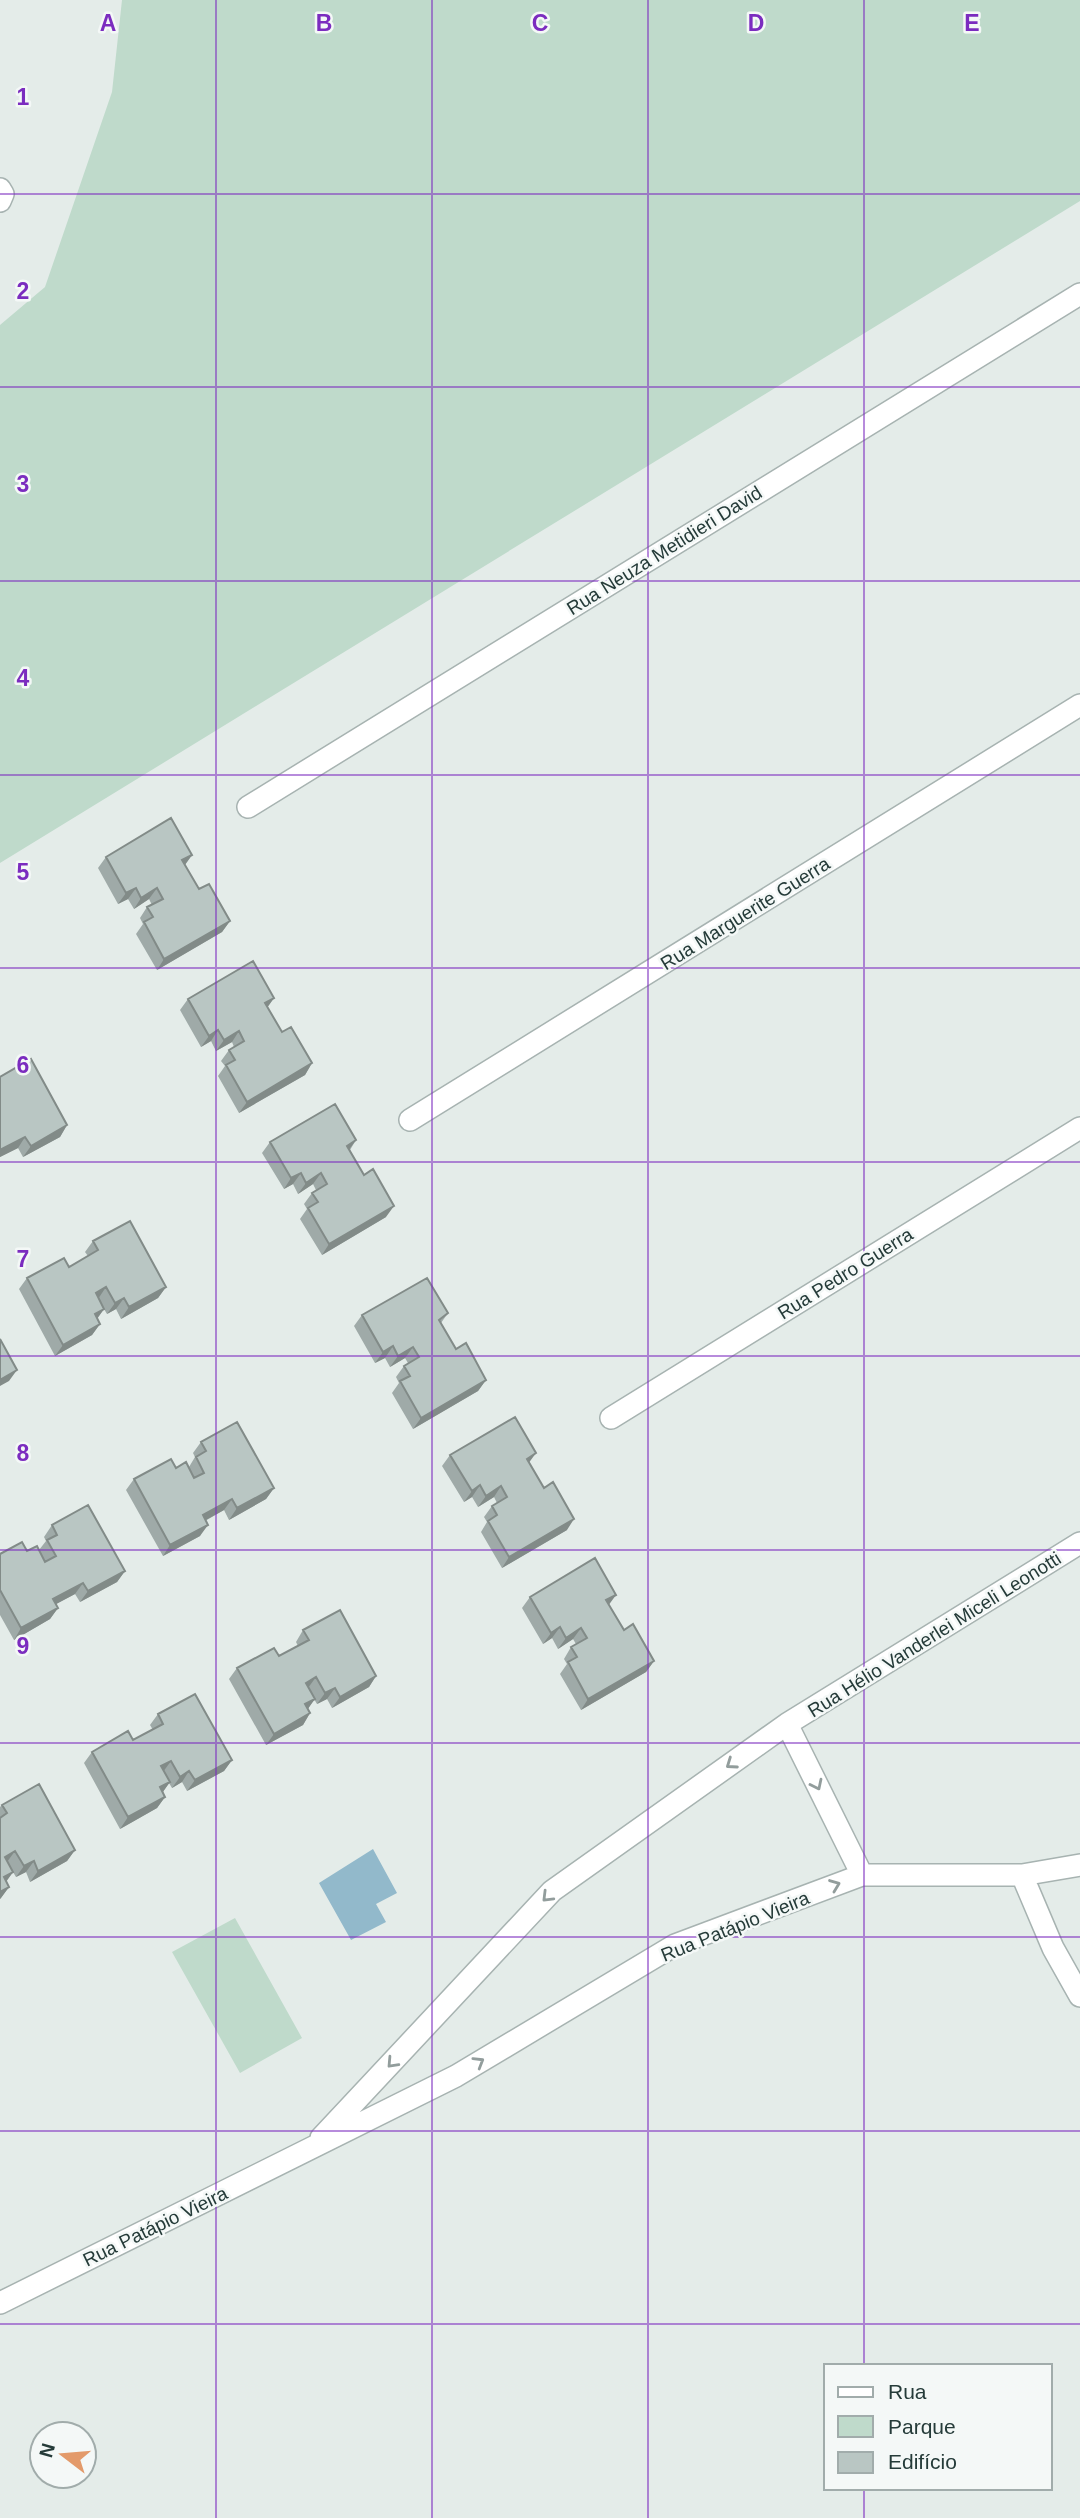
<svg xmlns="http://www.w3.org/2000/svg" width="1080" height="2518" viewBox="0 0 1080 2518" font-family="Arial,sans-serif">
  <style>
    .green { fill: #bfdacb }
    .water { fill: #92b9cb }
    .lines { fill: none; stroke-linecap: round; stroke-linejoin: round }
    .street-casing { stroke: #a7b3b1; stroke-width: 24 }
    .street { stroke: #fff; stroke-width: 21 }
    .wall { fill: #9faaa8 }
    .shaded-wall { fill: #828b88 }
    .building { fill: #b9c6c3; stroke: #828b88; stroke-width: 2 }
    .oneway { stroke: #929d9c }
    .grid { fill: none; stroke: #7b2cbf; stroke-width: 2; stroke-opacity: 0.55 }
    .labels { text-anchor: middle; stroke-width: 5; stroke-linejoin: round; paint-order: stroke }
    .street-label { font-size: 19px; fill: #253b39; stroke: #f4f8f7 }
    .grid-label { font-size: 23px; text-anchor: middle; font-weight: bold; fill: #7b2cbf; stroke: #f4f8f7; stroke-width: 5; stroke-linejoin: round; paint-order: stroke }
  </style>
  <rect width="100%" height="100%" fill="#e4ece9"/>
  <path class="green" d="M122,0H1080V201L0,863V325L45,287L112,92Z
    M235,1918L302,2038L240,2073L172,1952Z"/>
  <path class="water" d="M373,1849L397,1893L376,1904L386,1922L351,1940L319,1883Z"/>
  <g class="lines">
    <defs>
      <path id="street" d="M0,189L3,194L0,201
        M248,807L1080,294
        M410,1120L1080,705
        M611,1418L1080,1128
        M787,1724L862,1875
        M1022,1875L1053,1948L1080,1996
        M321,2138L552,1891L787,1724L1080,1543
        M0,2303L456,2076L675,1945L862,1875H1022L1080,1865"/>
    </defs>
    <use href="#street" class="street-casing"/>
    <use href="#street" class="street"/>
  </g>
  <path class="wall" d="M192,855L185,865L199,889L230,921L222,932L157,970L136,934L143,924L140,918L147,907L152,905L149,899L134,909L128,899L118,904L98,868L106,857Z
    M274,998L267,1008L282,1032L312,1063L305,1075L239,1113L218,1076L225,1066L221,1061L229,1050L234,1047L232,1042L216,1051L211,1041L201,1047L180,1010L188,999Z
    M0,1077L67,1125L60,1137L23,1157L18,1148L0,1157Z
    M356,1140L350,1150L386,1217L322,1255L300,1219L307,1209L304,1204L312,1193L316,1190L313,1184L298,1194L293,1184L284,1189L262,1153L270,1142Z
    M93,1241L166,1287L158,1298L121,1319L116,1309L107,1314L104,1309L97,1319L100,1324L92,1335L55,1356L19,1289L27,1278L69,1267L88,1256L85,1252Z
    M448,1313L441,1323L456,1349L486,1380L478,1391L413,1429L392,1393L399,1383L396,1377L404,1366L408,1363L405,1358L390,1367L385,1358L375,1363L354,1326L362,1315Z
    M201,1442L274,1488L266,1499L229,1520L224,1510L205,1521L200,1536L163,1556L126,1490L134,1479L176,1468L189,1467L195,1457L193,1453Z
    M450,1455L529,1463L567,1530L502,1568L481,1532L487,1522L484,1517L492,1506L497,1503L494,1497L478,1507L472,1497L464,1502L442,1466Z
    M52,1525L125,1571L117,1582L80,1602L75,1594L56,1604L58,1608L50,1619L14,1640L0,1615V1554L39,1550L46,1541L44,1537Z
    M530,1597L609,1605L624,1630L654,1661L646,1672L581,1710L560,1674L567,1664L564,1659L571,1647L576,1644L573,1639L558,1649L552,1638L543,1644L522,1608Z
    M303,1630L376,1676L369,1687L332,1708L327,1699L317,1704L314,1699L308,1709L310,1713L303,1725L266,1745L229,1679L237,1668L279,1656L298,1646L296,1642Z
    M158,1714L232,1760L224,1771L187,1791L182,1782L172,1788L169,1783L163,1792L165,1797L157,1808L120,1829L84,1763L92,1752L133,1740L153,1730L150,1725Z
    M2,1805L75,1850L67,1861L30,1882L26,1872L16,1877L13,1872L6,1882L9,1887L0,1899V1807Z"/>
  <path class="shaded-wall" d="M192,855L184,866L182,860Z
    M136,888L128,899L118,904L126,893Z
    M157,888L149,899L134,909L141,898Z
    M230,921L222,932L157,970L164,959Z
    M274,998L266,1009L265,1003Z
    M218,1030L211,1041L201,1047L209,1036Z
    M239,1031L232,1042L216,1051L224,1040Z
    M312,1063L305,1075L239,1113L247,1102Z
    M67,1125L60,1137L23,1157L31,1146Z
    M25,1137L18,1148L0,1157V1150Z
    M356,1140L348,1151L347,1146Z
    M301,1173L293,1184L284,1189L291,1178Z
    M321,1173L313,1184L298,1194L306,1183Z
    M394,1206L386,1217L322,1255L329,1244Z
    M106,1287L98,1299L96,1293Z
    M166,1287L158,1298L121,1319L129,1307Z
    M124,1298L116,1309L107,1314L115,1303Z
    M104,1309L96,1320L95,1314Z
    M100,1324L92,1335L55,1356L63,1345Z
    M393,1346L385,1358L375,1363L383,1352Z
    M413,1347L405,1358L390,1367L398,1356Z
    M17,1370L9,1381L0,1386V1380Z
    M486,1380L478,1391L413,1429L421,1418Z
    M536,1453L528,1464L527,1459Z
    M480,1485L472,1497L464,1502L472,1491Z
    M501,1486L494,1497L478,1507L486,1496Z
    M274,1488L266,1499L229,1520L237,1508Z
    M232,1499L224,1510L195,1526L203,1515Z
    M574,1519L567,1530L502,1568L509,1557Z
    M208,1525L200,1536L163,1556L170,1545Z
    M125,1571L117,1582L80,1602L88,1591Z
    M83,1583L75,1594L45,1610L53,1599Z
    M616,1595L608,1606L606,1600Z
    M58,1608L50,1619L14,1640L21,1628Z
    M560,1627L552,1638L543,1644L551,1633Z
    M581,1628L573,1639L558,1649L566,1638Z
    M654,1661L646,1672L581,1710L588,1699Z
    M376,1676L369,1687L332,1708L340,1697Z
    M316,1677L308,1688L306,1683Z
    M335,1688L327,1699L317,1704L325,1693Z
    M315,1699L307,1710L305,1704Z
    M310,1713L303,1725L266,1745L274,1734Z
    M232,1760L224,1771L187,1791L195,1780Z
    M171,1761L163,1772L161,1766Z
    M189,1771L182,1782L172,1788L180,1777Z
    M170,1782L162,1793L160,1787Z
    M165,1797L157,1808L120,1829L128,1817Z
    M75,1850L67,1861L30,1882L38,1871Z
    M15,1851L7,1862L5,1857Z
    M34,1861L26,1872L16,1877L24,1866Z
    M13,1872L5,1883L4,1877Z
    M9,1887L1,1898L0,1899V1892Z"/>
  <path class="building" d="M171,818L192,855L182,860L199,889L209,884L230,921L164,959L144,922L153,917L147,907L163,899L157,888L141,898L136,888L126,893L106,857Z
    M253,961L274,998L265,1003L282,1032L291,1027L312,1063L247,1102L226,1065L235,1060L229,1050L244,1041L239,1031L224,1040L218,1030L209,1036L188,999Z
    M31,1059L67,1125L31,1146L25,1137L0,1150V1077Z
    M335,1104L356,1140L347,1146L364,1175L373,1169L394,1206L329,1244L308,1208L318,1202L312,1193L327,1184L321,1173L306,1183L301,1173L291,1178L270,1142Z
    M130,1221L166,1287L129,1307L124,1298L115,1303L106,1287L96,1293L104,1309L95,1314L100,1324L63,1345L27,1278L64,1258L69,1267L98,1250L93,1241Z
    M427,1278L448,1313L439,1320L456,1349L466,1343L486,1380L421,1418L400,1381L410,1376L404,1366L419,1357L413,1347L398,1356L393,1346L383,1352L362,1315Z
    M0,1339L17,1370L0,1380Z
    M515,1417L536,1453L527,1459L544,1488L553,1482L574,1519L509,1557L488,1521L497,1515L492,1506L507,1497L501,1486L486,1496L480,1485L472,1491L450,1455Z
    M237,1422L274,1488L237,1508L232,1499L203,1515L208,1525L170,1545L134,1479L171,1459L176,1468L186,1462L194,1478L204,1473L196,1457L206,1451L201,1442Z
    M88,1505L125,1571L88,1591L83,1583L53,1599L58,1608L21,1628L0,1590V1554L22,1542L27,1551L37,1546L45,1562L56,1556L47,1540L57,1535L52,1525Z
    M595,1558L616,1595L606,1600L624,1630L633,1624L654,1661L588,1699L568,1662L577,1657L571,1647L587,1638L581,1628L566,1638L560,1627L551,1633L530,1597Z
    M340,1610L376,1676L340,1697L335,1688L325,1693L316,1677L306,1683L315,1699L305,1704L310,1713L274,1734L237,1668L274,1648L279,1656L309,1640L303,1630Z
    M195,1694L232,1760L195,1780L189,1771L180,1777L171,1761L161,1766L170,1782L160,1787L165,1797L128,1817L92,1752L128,1731L133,1740L163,1724L158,1714Z
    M39,1784L75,1850L38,1871L34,1861L24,1866L15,1851L5,1857L13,1872L4,1877L9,1887L0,1892V1818L7,1813L2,1805Z"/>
  <defs><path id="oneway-chevron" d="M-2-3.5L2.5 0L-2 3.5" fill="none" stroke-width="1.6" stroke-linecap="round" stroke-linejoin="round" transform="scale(1.75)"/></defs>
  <g class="oneway">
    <use href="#oneway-chevron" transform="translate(731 1764) rotate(145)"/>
    <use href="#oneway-chevron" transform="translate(817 1785) rotate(64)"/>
    <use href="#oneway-chevron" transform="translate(835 1885) rotate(-21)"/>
    <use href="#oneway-chevron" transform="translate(547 1897) rotate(135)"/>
    <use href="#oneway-chevron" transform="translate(479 2062) rotate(-31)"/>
    <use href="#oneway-chevron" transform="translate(392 2063) rotate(133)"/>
  </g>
  <path class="grid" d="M216,0V2518M432,0V2518M648,0V2518M864,0V2366M0,194H1080M0,387H1080M0,581H1080M0,775H1080M0,968H1080M0,1162H1080M0,1356H1080M0,1550H1080M0,1743H1080M0,1937H1080M0,2131H1080M0,2324H1080M864,2488V2518"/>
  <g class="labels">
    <g class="street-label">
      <text transform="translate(664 550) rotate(-32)" y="7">Rua Neuza Metidieri David</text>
      <text transform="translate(745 913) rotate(-32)" y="7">Rua Marguerite Guerra</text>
      <text transform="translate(845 1273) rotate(-32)" y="7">Rua Pedro Guerra</text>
      <text transform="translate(934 1634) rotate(-32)" y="7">Rua Hélio Vanderlei Miceli Leonotti</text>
      <text transform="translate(735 1926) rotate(-22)" y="7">Rua Patápio Vieira</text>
      <text transform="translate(155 2226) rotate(-26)" y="7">Rua Patápio Vieira</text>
    </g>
  </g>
  <g class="grid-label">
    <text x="108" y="31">A</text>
    <text x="324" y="31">B</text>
    <text x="540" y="31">C</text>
    <text x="756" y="31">D</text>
    <text x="972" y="31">E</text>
    <text x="23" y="105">1</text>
    <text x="23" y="299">2</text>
    <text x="23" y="492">3</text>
    <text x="23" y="686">4</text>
    <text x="23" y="880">5</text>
    <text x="23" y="1073">6</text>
    <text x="23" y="1267">7</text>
    <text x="23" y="1461">8</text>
    <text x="23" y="1654">9</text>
  </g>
  <rect x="824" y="2364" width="228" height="126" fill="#f4f8f7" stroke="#a1acab" stroke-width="2"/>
  <rect x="838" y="2387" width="35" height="10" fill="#ffffff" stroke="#a1acab" stroke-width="2"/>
  <text x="888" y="2399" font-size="21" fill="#253b39">Rua</text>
  <rect x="838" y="2416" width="35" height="21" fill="#bfdacb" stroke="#a1acab" stroke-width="2"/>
  <text x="888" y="2434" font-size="21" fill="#253b39">Parque</text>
  <rect x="838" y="2452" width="35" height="21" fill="#b9c6c3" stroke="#a1acab" stroke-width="2"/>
  <text x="888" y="2469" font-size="21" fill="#253b39">Edifício</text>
  <g transform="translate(63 2455) rotate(286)"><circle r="33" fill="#f4f8f7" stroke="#a1acab" stroke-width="2"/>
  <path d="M0-5L12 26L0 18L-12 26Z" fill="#e39a6a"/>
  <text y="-10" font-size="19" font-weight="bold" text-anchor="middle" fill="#253b39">N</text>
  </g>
</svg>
